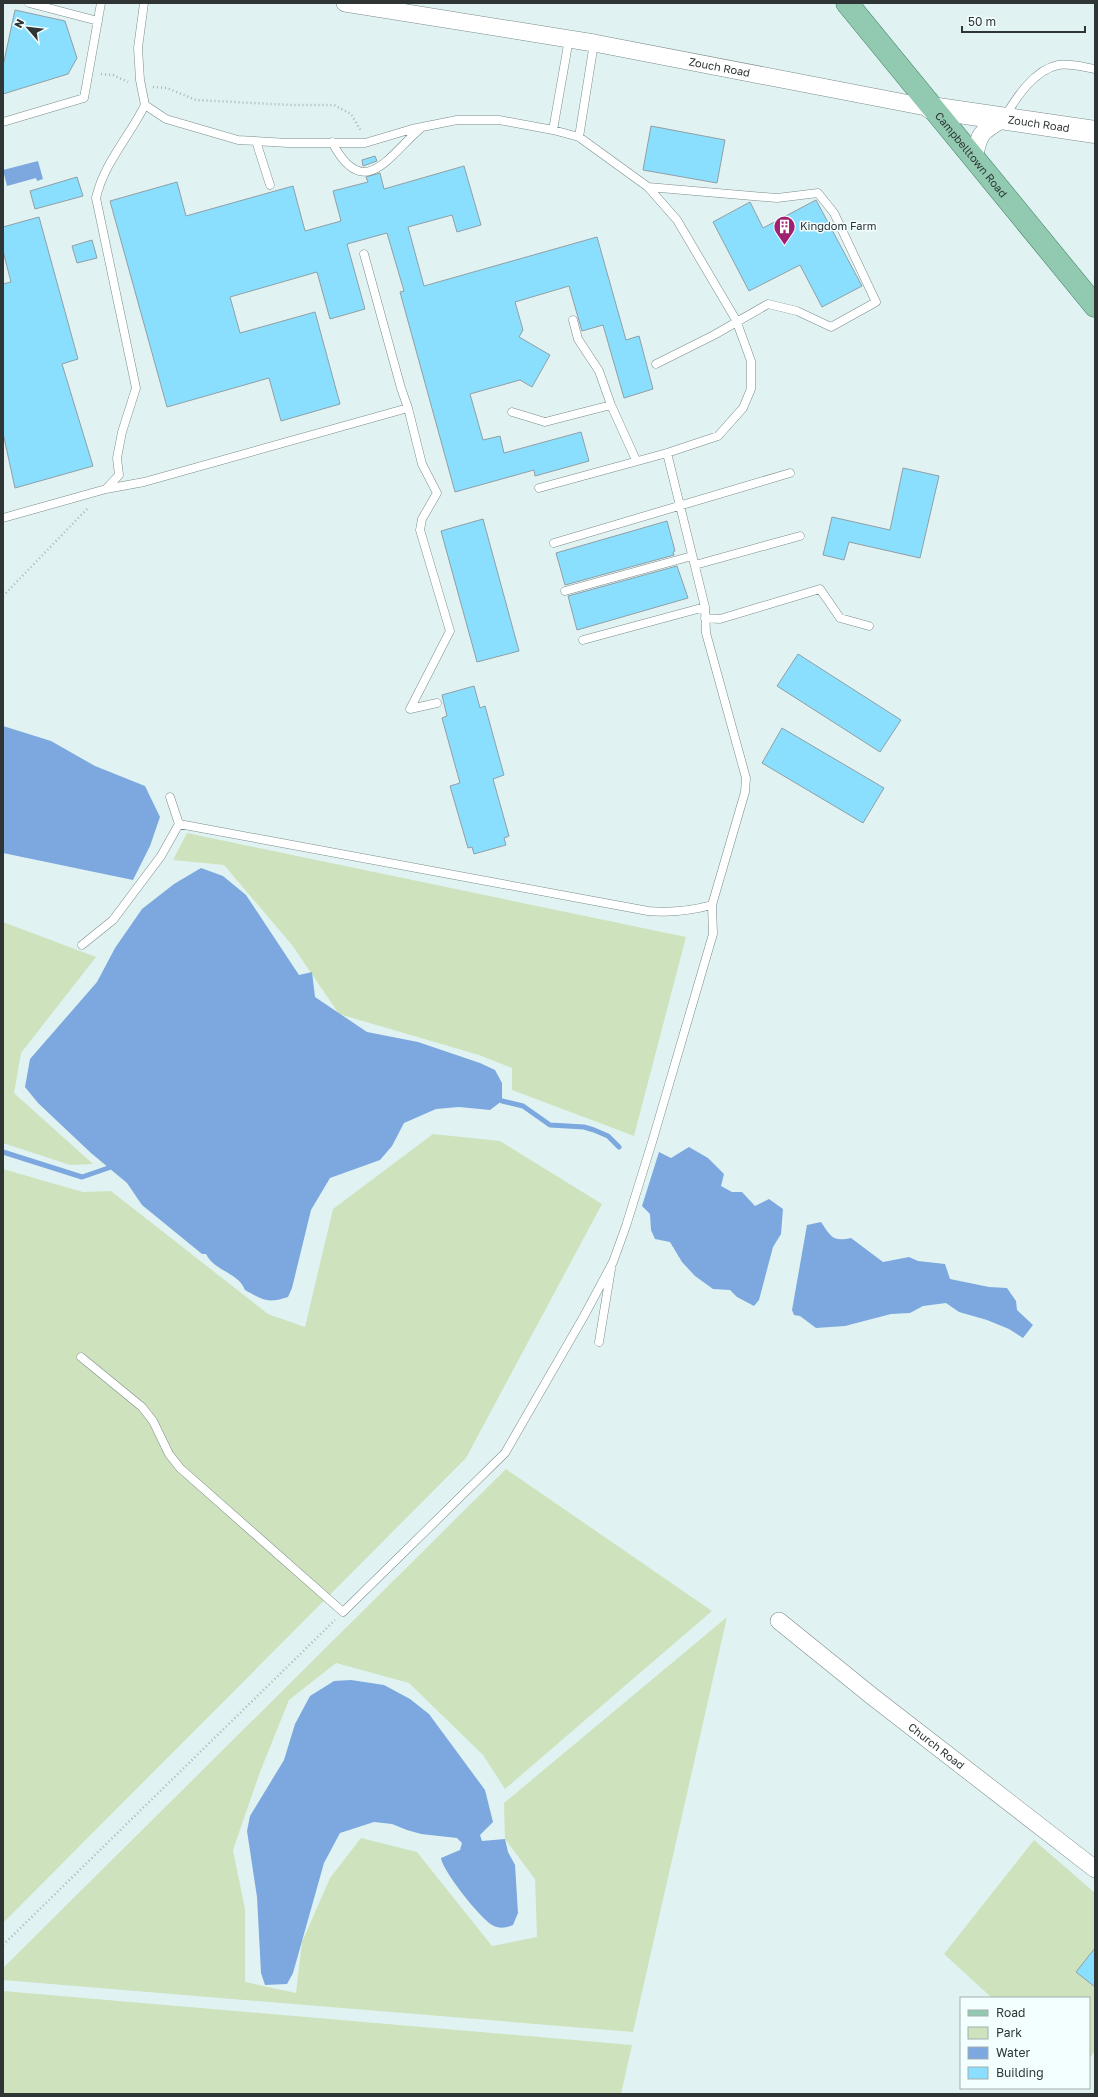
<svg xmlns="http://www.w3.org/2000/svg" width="1098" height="2097" viewBox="0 0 1098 2097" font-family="'Golos Text',sans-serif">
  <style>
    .green { fill: #cee3bd }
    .water { fill: #7ca8df }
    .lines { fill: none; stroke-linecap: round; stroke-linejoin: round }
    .stream { stroke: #7ca8df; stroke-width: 5 }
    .building { fill: #8adfff; stroke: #909fa5 }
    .lane-casing { stroke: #7b8b8b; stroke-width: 9 }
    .street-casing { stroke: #7b8b8b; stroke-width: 18 }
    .secondary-casing { stroke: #7b8b8b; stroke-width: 23 }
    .primary-casing { stroke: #407e63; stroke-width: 23 }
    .path { stroke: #a8b7b6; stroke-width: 2.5; stroke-dasharray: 1 3; stroke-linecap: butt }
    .lane { stroke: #fff; stroke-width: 8 }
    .street { stroke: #fff; stroke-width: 17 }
    .secondary { stroke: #fff; stroke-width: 22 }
    .primary { stroke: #92cab1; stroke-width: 22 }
    .labels { text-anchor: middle; stroke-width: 3; stroke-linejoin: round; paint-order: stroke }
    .street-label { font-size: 11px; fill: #2e3534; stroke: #f3fefe }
    .poi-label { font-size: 11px; fill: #2e3534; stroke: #f3fefe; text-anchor: start }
  </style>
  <rect width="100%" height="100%" fill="#e0f3f2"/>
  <path class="green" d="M187,833L686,937L634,1136L512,1090V1068L479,1055L339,1014L292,945L224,865L173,860Z
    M3,922L96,957L21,1053L14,1093L93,1164L70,1165L3,1143Z
    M433,1134L500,1141L602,1204L466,1458L3,1923V1169L83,1192L111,1191L268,1314L305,1327L333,1209Z
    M506,1469L712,1611L505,1789L483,1755L409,1683L336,1663L289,1700L260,1772L233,1850L245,1909V1982L296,1993L302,1942L330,1878L361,1838L417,1852L492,1946L537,1937L535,1879L505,1839L504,1803L727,1617L633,2032L3,1980V1968Z
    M1034,1840L1095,1893V2051L1089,2059V1998H992L944,1954Z
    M3,1991L632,2045L621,2094H3Z"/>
  <path class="water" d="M38,161L43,179L37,181L36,178L7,186L3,170Z
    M3,726L51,741L95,766L145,786L160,817L150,846L133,880L3,853Z
    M201,868L223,876L246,895L299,975L312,972L315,997L367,1032L418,1042L480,1063L495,1070L502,1083V1101L490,1110L459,1107L436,1109L404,1123L392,1146L380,1160L330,1178L311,1210L292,1288L288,1297C267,1304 263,1300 245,1290C238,1272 214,1271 206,1254H202L142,1205L127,1183L91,1153L38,1103L25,1087L30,1059L97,982L115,948L142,909L174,884Z
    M689,1147L708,1158L724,1174L721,1186L732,1192H742L755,1206L769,1199L783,1209L781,1234L773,1247L759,1300L754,1306L737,1297L730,1290L713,1289L695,1276L682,1262L670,1242L655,1239L651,1230L650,1214L642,1206L659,1152L671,1158Z
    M821,1222C831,1237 833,1242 851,1238L883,1262L909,1257L918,1261L945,1264L950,1279L989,1287L1007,1288L1016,1301L1017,1310L1033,1325L1023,1338L1009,1329L987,1320L959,1312L946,1303L923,1306L910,1313L891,1314L845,1326L816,1328L800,1316L794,1315L792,1310L807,1225Z
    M351,1680L384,1685L410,1699L429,1714L485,1790L493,1822L480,1835L482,1841L505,1839L508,1852L515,1865L518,1913L513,1925C506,1928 499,1929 492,1925C480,1918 442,1870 441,1858L460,1850L462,1843L457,1838L421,1834L407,1830L392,1824L374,1822L340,1833L324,1863L293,1973L287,1984L265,1985L261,1973L257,1897L247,1831L250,1816L284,1760L295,1724L310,1696L334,1681Z"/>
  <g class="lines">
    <path class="stream" d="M502,1101L523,1106L550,1125L584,1127L594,1130L608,1136L619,1147
      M3,1152L82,1177L114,1166"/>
  </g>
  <path class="building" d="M15,10L65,21L77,58L68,74L3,94V66Z
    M651,126L725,140L717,183L643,170Z
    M375,156L377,161L363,166L362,160Z
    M464,166L481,225L457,232L452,215L408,227L424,286L597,237L626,340L639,336L653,389L624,398L603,325L582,331L569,286L515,302L523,330L519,337L550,355L532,387L520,380L470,394L483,440L500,436L504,453L581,432L589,461L535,476L534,470L455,492L400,292L404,291L387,233L347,244L365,309L330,319L317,272L230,297L240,333L315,312L340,404L281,421L269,378L167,407L110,201L177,182L186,216L293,186L305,231L341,221L333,191L368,182L366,177L380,173L384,189Z
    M77,177L83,196L35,209L30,191Z
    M816,200L862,286L822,307L800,265L749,291L713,222L750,202L763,228Z
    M39,217L78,359L62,364L93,466L15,488L3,433V284L11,282L3,251V227Z
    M92,240L97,258L77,263L72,246Z
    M903,468L939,476L920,558L849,542L844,560L823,555L832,517L890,530Z
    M483,519L519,651L477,662L441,531Z
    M667,521L675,551L673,552L674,555L565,585L556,553Z
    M677,566L688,598L577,630L568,596Z
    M798,654L901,720L880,752L777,686Z
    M474,686L480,708L485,706L504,775L493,779L509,836L504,838L506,845L474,854L472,847L468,848L450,786L460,783L442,718L447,716L442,695Z
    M782,728L884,788L863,823L762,763Z
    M1095,1948V1987L1076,1972Z"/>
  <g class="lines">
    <defs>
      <path id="lane" d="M29,3L98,21
        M144,3L138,48L140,80L145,105L166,119L238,140L288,143H365L412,129L457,120H499L553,130L579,137L648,187L677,220L736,320L751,361V389L743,408L718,436L667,453L539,488
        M1004,118C1016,98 1034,70 1058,65C1070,63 1083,67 1095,69
        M3,122L84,98L101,3
        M553,130L569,39
        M579,137L594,43
        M256,141L270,185
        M332,142C364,204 390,154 421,128
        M648,187L777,198L818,193L834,213L876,302L831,327L797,311L768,304L714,335L656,364
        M364,254L401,388L408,408
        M573,320L578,339L599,371L611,405L636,460
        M512,412L545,422L611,405
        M106,489L144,482L408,408L422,464L437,493L422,519L420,530L450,631L410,709L437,703
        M3,518L106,489L119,475L117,458L122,432L136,388L96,198C104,163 129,137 145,105
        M554,543L790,473
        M695,565L800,536
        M565,591L692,556
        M705,618L720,619L820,589L840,618L869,626
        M583,640L705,607
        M170,797L179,824
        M82,945L113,920L161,856L179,824L648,911C671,913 690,911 712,905L745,792L746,778L706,633L705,607L667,453
        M599,1342L611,1269
        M81,1357L142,1407L153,1421L169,1454L180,1468L343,1612L505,1453L584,1316L613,1262L626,1226L653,1139L713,934L712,905"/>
      <g id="street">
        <path id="s1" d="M345,3L594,43L931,108"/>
        <path d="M974,159C979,132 981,132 1004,118"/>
        <path id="s2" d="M779,1621L873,1697L1095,1869"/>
      </g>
      <g id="secondary">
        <path id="s3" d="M931,108L1095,132"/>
      </g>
      <g id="primary">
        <path id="s4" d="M847,3L1095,306"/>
      </g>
    </defs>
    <use href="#lane" class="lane-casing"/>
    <use href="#street" class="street-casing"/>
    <use href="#secondary" class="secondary-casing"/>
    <use href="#primary" class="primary-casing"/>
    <path class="path" d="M101,74L113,75L128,82
      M153,87L167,88L196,100L291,105H334L351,114L361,131
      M3,596L89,507
      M3,1945L335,1620"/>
    <use href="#lane" class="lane"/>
    <use href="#street" class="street"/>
    <use href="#secondary" class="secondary"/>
    <use href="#primary" class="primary"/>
  </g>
  <defs>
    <symbol id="building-pin" viewBox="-11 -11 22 30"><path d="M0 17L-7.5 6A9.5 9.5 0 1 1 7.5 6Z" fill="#a02072" stroke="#f3fefe"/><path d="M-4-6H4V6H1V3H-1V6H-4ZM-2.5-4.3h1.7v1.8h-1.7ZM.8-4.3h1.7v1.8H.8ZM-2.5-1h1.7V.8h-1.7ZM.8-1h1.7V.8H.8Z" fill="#fff"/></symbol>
  </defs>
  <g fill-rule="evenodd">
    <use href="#building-pin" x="772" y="214" width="25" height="34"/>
  </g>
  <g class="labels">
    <g class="street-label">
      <text dy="4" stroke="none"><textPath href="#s1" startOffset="380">Zouch Road</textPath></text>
      <text dy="4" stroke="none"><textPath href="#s3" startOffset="109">Zouch Road</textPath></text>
      <text dy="4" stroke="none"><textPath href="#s4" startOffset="196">Campbelltown Road</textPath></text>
      <text dy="4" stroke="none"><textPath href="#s2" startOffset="201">Church Road</textPath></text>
    </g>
    <g class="poi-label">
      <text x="800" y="230">Kingdom Farm</text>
    </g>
  </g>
  <rect width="1098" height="2097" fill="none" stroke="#2e3534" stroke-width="8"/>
  <rect x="960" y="1997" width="130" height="92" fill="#f3fefe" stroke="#a4aead"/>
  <rect x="968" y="2010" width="20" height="6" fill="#92cab1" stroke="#a4aead"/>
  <text x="996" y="2017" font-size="12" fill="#2e3534">Road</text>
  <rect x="968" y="2027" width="20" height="12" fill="#cee3bd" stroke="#a4aead"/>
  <text x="996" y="2037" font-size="12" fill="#2e3534">Park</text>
  <rect x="968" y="2047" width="20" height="12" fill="#7ca8df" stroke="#a4aead"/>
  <text x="996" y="2057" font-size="12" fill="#2e3534">Water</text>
  <rect x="968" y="2067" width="20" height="12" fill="#8adfff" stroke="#a4aead"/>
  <text x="996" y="2077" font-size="12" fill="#2e3534">Building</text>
  <g transform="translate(28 28) rotate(298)" stroke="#f3fefe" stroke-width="3" paint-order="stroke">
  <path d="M0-3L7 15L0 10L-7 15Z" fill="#2e3534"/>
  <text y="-6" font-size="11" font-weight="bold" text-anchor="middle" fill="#2e3534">N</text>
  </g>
  <path d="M962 26v6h123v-6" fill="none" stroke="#2e3534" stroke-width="2"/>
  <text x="968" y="26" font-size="12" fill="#2e3534" stroke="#f3fefe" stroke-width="3" paint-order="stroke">50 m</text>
</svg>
